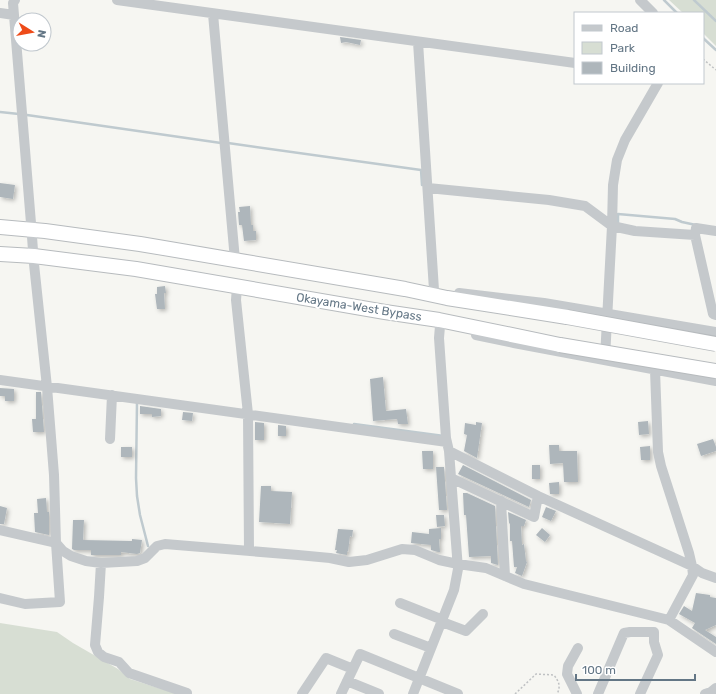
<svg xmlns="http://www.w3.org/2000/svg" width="716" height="694" viewBox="0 0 716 694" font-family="Rubik,sans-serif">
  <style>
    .green { fill: #d7ded3 }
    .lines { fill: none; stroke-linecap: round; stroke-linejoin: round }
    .stream { stroke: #bfcacf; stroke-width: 2.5 }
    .building { fill: #aeb6bb; filter: url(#shadow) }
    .highway-casing { stroke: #b7bbbe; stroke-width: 16 }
    .path { stroke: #bfc1c3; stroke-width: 1.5; stroke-dasharray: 2 2; stroke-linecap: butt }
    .minor { stroke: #c5c9cc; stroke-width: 10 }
    .highway { stroke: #fff; stroke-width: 14 }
    .highway-bridge-casing { stroke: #b7bbbe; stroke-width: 16; stroke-linecap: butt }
    .highway-bridge { stroke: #fff; stroke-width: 14 }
    .labels { text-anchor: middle; stroke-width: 4; stroke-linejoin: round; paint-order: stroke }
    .street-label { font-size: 12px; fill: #637685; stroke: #fff }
  </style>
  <defs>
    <filter id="shadow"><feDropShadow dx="2" dy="2" stdDeviation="2" flood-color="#0004"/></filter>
  </defs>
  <rect width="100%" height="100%" fill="#f6f6f2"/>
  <path class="green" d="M669,0H716V46L703,33V13H683Z
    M0,623L57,632L73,643L118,669L130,679L177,694H0Z"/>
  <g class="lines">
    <path class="stream" d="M664,0L677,13
      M694,0L716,21
      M703,38L716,50
      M0,112L19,114
      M27,115L221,143
      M228,143L421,170L422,185
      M618,224V214L675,219L682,222L696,225
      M137,402L136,478L137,496L140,515L148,546
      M354,424L444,436"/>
  </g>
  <path class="building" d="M340,37L361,40L360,45L346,42L341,43Z
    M0,183L15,185L13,199L0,197Z
    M250,206L251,225H253V231H256V240L244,241L242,225H239L238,212H240L239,207Z
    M165,286L166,293H164L165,309H157L155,294H157V287Z
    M383,377L386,411L406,409L408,424H398L397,419L373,421L370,379Z
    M0,388L14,389V401H5V396H0Z
    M36,392H41L44,432H33L32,419H36Z
    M140,406L161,409V416L152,417V414H140Z
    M183,412L193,413L192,421L182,420Z
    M648,421L649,434L639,435L638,422Z
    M255,422L264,423V440H255Z
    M476,422L482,423L477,458L464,451L467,435L464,434L465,423L476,425Z
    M278,425L286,426V436H278Z
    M713,439L716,447V451L701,456L697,444Z
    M549,445H559V451H577L578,482H564L563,463L550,464Z
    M650,446V460H641L640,447Z
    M121,447H132V457H121Z
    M422,451H433V469H423Z
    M463,465L531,500L529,507L458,474Z
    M532,465H540V479H532Z
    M436,467H444L447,510H439Z
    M559,482V494H550L549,483Z
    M261,486H271V491L292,492L290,524L259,522Z
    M463,493H467L495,506L498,565L491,563V556L469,557L466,515H464Z
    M46,498L47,512H49V535L35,532L34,513H38L37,499Z
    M0,506L7,508L4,524H0Z
    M546,507L556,511L551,521L542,517Z
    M508,512L526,520L524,526H521L522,545L524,544L526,561L527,562L522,576L515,573L517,567H514L512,541H510V524L509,523Z
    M436,515H444L445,526L437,527Z
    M73,520H84L83,540L132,541V539L142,540L140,553L137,554L121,552V555H91V550H74L72,549Z
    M441,528V539H439L440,552H438L431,550V545L411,543L412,532L429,534V529Z
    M542,528L550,535L545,542L536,535Z
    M338,529L353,530L352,537L350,536L348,552L347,551V555L336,553L337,550H335Z
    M696,593L710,595V597L716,598V625L705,630L716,637V644L692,628L695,623L679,614L684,606L692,611Z"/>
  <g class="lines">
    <defs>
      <path id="highway" d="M0,227L45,231L140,244L405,289L447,298L567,317
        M0,254L34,256L136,269L385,312L439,320L560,345"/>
    </defs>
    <use href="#highway" class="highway-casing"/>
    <path class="path" d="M703,59L716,70
      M515,694L536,674L554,675C559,682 561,686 557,694"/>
    <path class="minor" d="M117,0L575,63
      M640,0L653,13
      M0,13L14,15
      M213,14L235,260
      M418,42L434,290
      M428,188L549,200L585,206L612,226L635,231L695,235
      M716,231L696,228L695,235L713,314L716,315
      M237,287L236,300L248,414L249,551
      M459,293L544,303L716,332
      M476,335L514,343L716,381
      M605,358L612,226L613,185L617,160L625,140L658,83
      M655,370L658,452L661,466L689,553L692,566L693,575L669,620
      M0,380L447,442
      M110,439L112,395
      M449,451L538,496L692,566L702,573L716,578
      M451,478L534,517L538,496
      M501,501L505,576
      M0,530L56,543L63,551L71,556L86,561L101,563L137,561L145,558L157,546L165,544L298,555L330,558L349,562L367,560L402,549L415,550L439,560L458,564L486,568L524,584L669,620L716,652
      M101,563L99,597L95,645L98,652L104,657L119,662L129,673L187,693
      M0,598L25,604L60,602L56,543L54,475L47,387L34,264L31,223L13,3L15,0
      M400,603L443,620
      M442,622L466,631L483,614
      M394,634L431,648
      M347,681L379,694
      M302,694L326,658L353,669
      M341,694L360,654L458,694
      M413,694L454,590L458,569L449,451L446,438L439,338L440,326
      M577,694L567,674L568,666L578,648
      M598,694L624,633L630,632H654V642L658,655L640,694
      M705,694L711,692L716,688"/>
    <use href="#highway" class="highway"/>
    <defs>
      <path id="highway-bridge" d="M567,317L716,344
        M560,345L716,371"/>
    </defs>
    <use href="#highway-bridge" class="highway-bridge-casing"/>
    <use href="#highway-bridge" class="highway-bridge"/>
  </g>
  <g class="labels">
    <g class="street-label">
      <text transform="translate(359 307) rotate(9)" y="4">Okayama-West Bypass</text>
    </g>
  </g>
  <rect x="574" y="12" width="130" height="72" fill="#ffffff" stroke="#c1c8ce"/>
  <rect x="582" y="25" width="20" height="6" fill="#c5c9cc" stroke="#c1c8ce"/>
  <text x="610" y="32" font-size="12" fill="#637685">Road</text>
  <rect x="582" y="42" width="20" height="12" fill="#d7ded3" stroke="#c1c8ce"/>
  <text x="610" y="52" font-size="12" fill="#637685">Park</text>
  <rect x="582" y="62" width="20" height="12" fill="#aeb6bb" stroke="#c1c8ce"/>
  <text x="610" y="72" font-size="12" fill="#637685">Building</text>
  <g transform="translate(32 32) rotate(101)"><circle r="19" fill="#ffffff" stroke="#c1c8ce"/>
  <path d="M0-3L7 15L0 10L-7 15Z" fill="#ee4b19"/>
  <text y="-6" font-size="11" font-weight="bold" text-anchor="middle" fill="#637685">N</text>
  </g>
  <path d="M576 674v6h119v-6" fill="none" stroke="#637685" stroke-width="2"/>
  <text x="582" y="674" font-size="12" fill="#637685" stroke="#ffffff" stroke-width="3" paint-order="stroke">100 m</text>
</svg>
